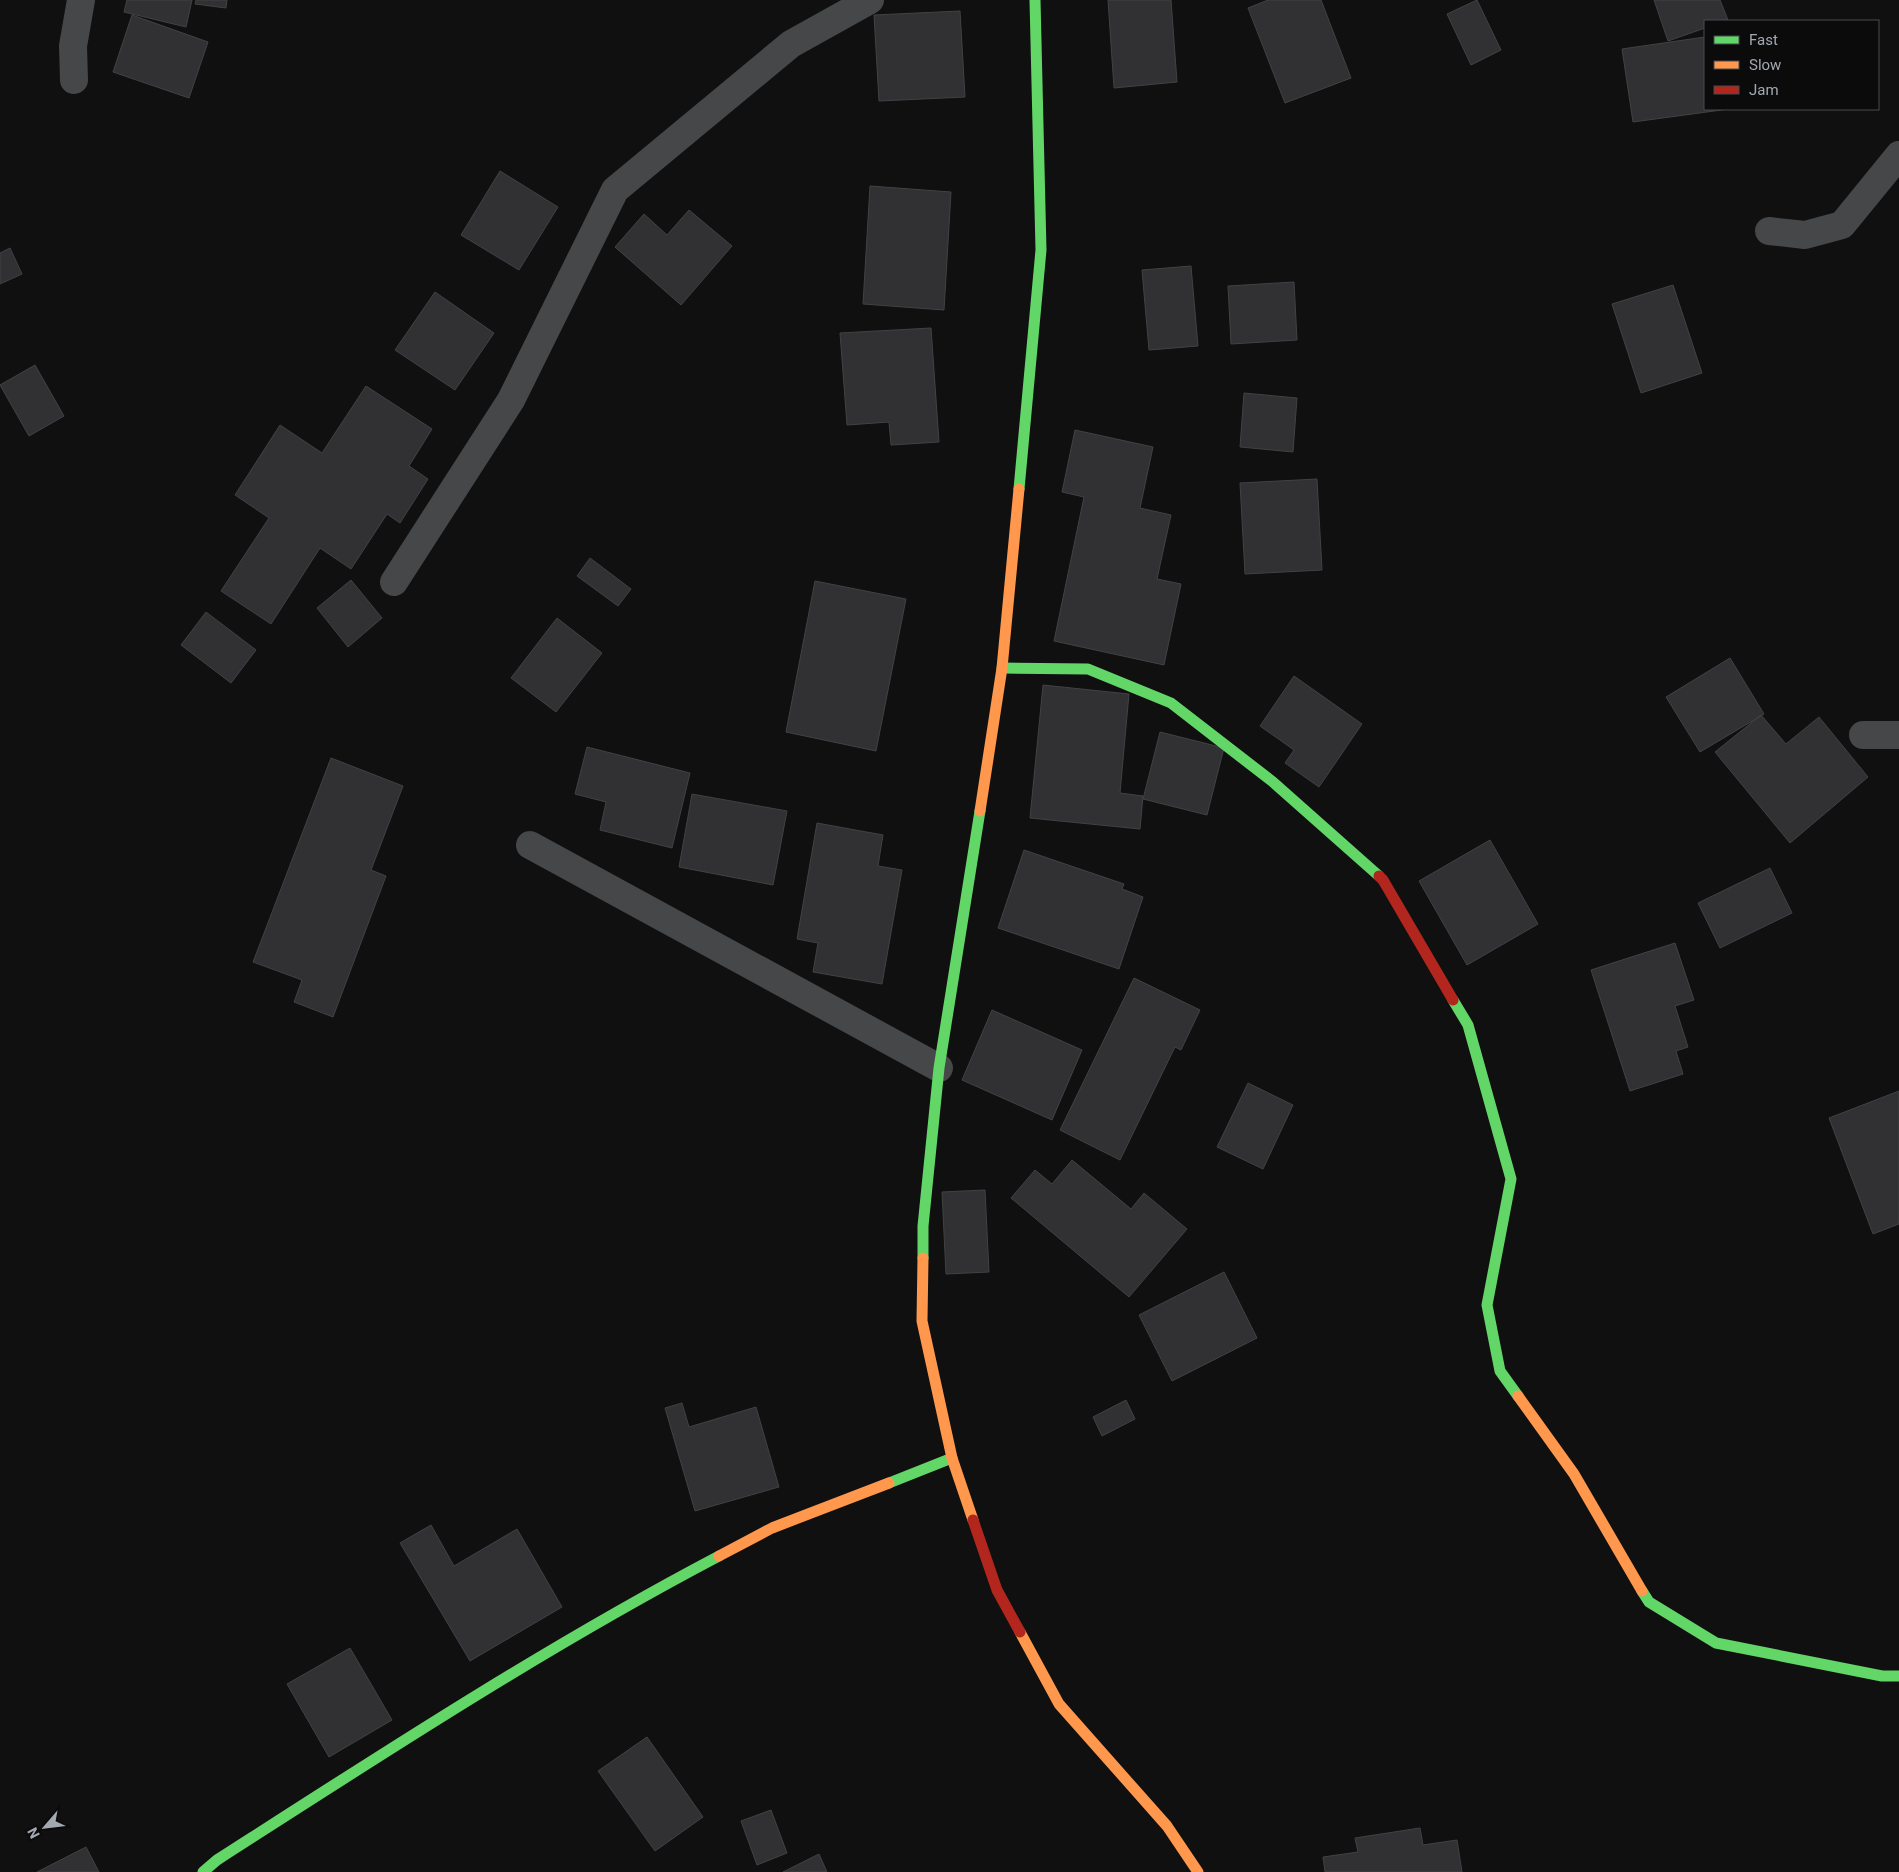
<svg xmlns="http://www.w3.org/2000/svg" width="1899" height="1872" viewBox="0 0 1899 1872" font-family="Roboto,sans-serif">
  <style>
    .building { fill: #313133; stroke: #404244 }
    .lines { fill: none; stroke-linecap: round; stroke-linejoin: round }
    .street { stroke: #454749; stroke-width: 28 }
    .fast { stroke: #63d668; stroke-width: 11 }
    .slow { stroke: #ff974d; stroke-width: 11 }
    .jam { stroke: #b3261e; stroke-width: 11 }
  </style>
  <rect width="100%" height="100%" fill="#101011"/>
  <path class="building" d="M127,0H192L186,27L124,12Z
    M196,0H227L226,8L195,4Z
    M1108,0H1171L1177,82L1114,88Z
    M1268,0H1321L1351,78L1285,103L1248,8Z
    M1477,0L1501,50L1471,65L1447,14Z
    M1654,0H1720L1728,20L1705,21V28L1668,41Z
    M960,11L965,97L879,101L874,15Z
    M132,15L208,42L189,98L113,72Z
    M1705,37V109H1729L1633,122L1622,49Z
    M500,171L558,207L519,270L461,235Z
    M870,186L951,192L944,310L863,304Z
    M689,210L732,246L681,305L615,247L644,214L667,235Z
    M10,248L22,274L0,284V253Z
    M1191,266L1198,346L1149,350L1142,270Z
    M1294,282L1297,340L1231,344L1228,286Z
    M1673,285L1702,373L1641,393L1612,304Z
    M435,292L494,333L455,390L395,350Z
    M931,328L939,442L891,445L889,422L847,425L840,333Z
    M35,365L64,416L29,436L0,385Z
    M366,386L432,429L409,466L428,479L400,523L387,514L351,569L320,548L271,624L221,591L269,518L235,495L280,425L322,453Z
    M1244,393L1297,398L1293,452L1240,447Z
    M1075,430L1153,447L1140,508L1171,515L1157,579L1181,584L1164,665L1054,641L1084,497L1062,492Z
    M1317,479L1322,570L1245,574L1240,483Z
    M590,558L631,589L618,606L577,576Z
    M351,580L382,618L348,647L317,608Z
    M815,581L906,599L876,751L786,732Z
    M206,612L256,650L231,683L181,645Z
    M557,618L602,653L556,712L511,678Z
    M1730,658L1764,714L1700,752L1666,697Z
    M1294,676L1362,724L1319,787L1285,763L1294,750L1260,726Z
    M1043,685L1129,694L1120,793L1143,796L1140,829L1030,818Z
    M1761,715L1786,744L1819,717L1868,777L1790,843L1715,752Z
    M1160,732L1224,748L1207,815L1143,799Z
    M587,747L690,773L672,848L600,830L606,802L575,794Z
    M331,758L403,786L371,870L386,876L333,1017L294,1002L302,980L253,962Z
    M692,794L787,811L773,885L679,867Z
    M817,823L883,835L878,866L902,870L882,984L813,972L818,943L797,939Z
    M1490,840L1538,924L1467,965L1419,881Z
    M1024,850L1124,884L1122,889L1143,897L1119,969L998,928Z
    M1770,868L1792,913L1720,948L1698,903Z
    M1675,943L1694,1000L1675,1006L1688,1047L1676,1051L1683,1074L1630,1091L1591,970Z
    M1134,978L1200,1010L1181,1050L1175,1047L1120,1160L1060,1130Z
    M992,1010L1082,1050L1052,1120L962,1080Z
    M1248,1083L1293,1105L1263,1169L1217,1147Z
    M1899,1091V1224L1873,1234L1829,1118Z
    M1072,1160L1131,1209L1144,1193L1187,1229L1129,1297L1011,1198L1035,1170L1052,1184Z
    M985,1190L989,1272L946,1274L942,1192Z
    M1224,1272L1257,1338L1172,1381L1139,1315Z
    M1126,1400L1135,1419L1102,1436L1093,1417Z
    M682,1403L689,1427L756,1407L779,1487L695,1511L665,1408Z
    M431,1525L454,1566L517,1529L562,1607L470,1661L400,1543Z
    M350,1648L392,1720L329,1757L287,1684Z
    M647,1737L703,1817L655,1851L598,1771Z
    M771,1810L787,1853L757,1865L741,1821Z
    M1420,1828L1423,1845L1457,1840L1462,1872H1325L1323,1857L1358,1852L1355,1838Z
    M86,1847L99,1872H37Z
    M819,1854L827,1872H783Z"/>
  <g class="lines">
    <path class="street" d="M74,80L73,46L81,0
      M1769,231L1805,235L1842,225L1899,155
      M394,582L511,400L615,190L791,44L870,0
      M1863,735H1899
      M530,845L939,1068"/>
    <path class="fast" d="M1019,489L1041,250L1035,0
      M1002,668L1088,669L1171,703L1273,782L1379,876
      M1453,1000L1468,1025L1511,1179L1487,1305L1500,1371L1518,1396
      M923,1258V1226L939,1068L980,811
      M889,1483L952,1458
      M1642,1591L1649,1602L1716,1643L1882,1676H1899
      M203,1872L217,1860C382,1754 546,1647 719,1556"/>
    <path class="slow" d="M980,811L1002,668L1019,489
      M923,1258L922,1321L952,1458L973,1520
      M1518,1396L1574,1474L1642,1591
      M719,1556L772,1528L889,1483
      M1020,1632L1059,1704L1167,1826L1198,1872"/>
    <path class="jam" d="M1379,876L1383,880L1453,1000
      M973,1520L997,1590L1020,1632"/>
  </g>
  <rect x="1704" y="20" width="175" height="90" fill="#0b0b0c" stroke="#474a4e"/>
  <rect x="1714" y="36" width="25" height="8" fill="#63d668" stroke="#474a4e"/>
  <text x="1749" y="45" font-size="15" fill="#a2a9b1">Fast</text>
  <rect x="1714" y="61" width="25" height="8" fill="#ff974d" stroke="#474a4e"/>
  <text x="1749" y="70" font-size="15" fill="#a2a9b1">Slow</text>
  <rect x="1714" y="86" width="25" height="8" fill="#b3261e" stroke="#474a4e"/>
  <text x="1749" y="95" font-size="15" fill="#a2a9b1">Jam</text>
  <g transform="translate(45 1827) rotate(242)" stroke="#0b0b0c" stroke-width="4" paint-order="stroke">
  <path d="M0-4L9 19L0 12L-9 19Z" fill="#a2a9b1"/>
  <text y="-8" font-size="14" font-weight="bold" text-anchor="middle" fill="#a2a9b1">N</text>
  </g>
</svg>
